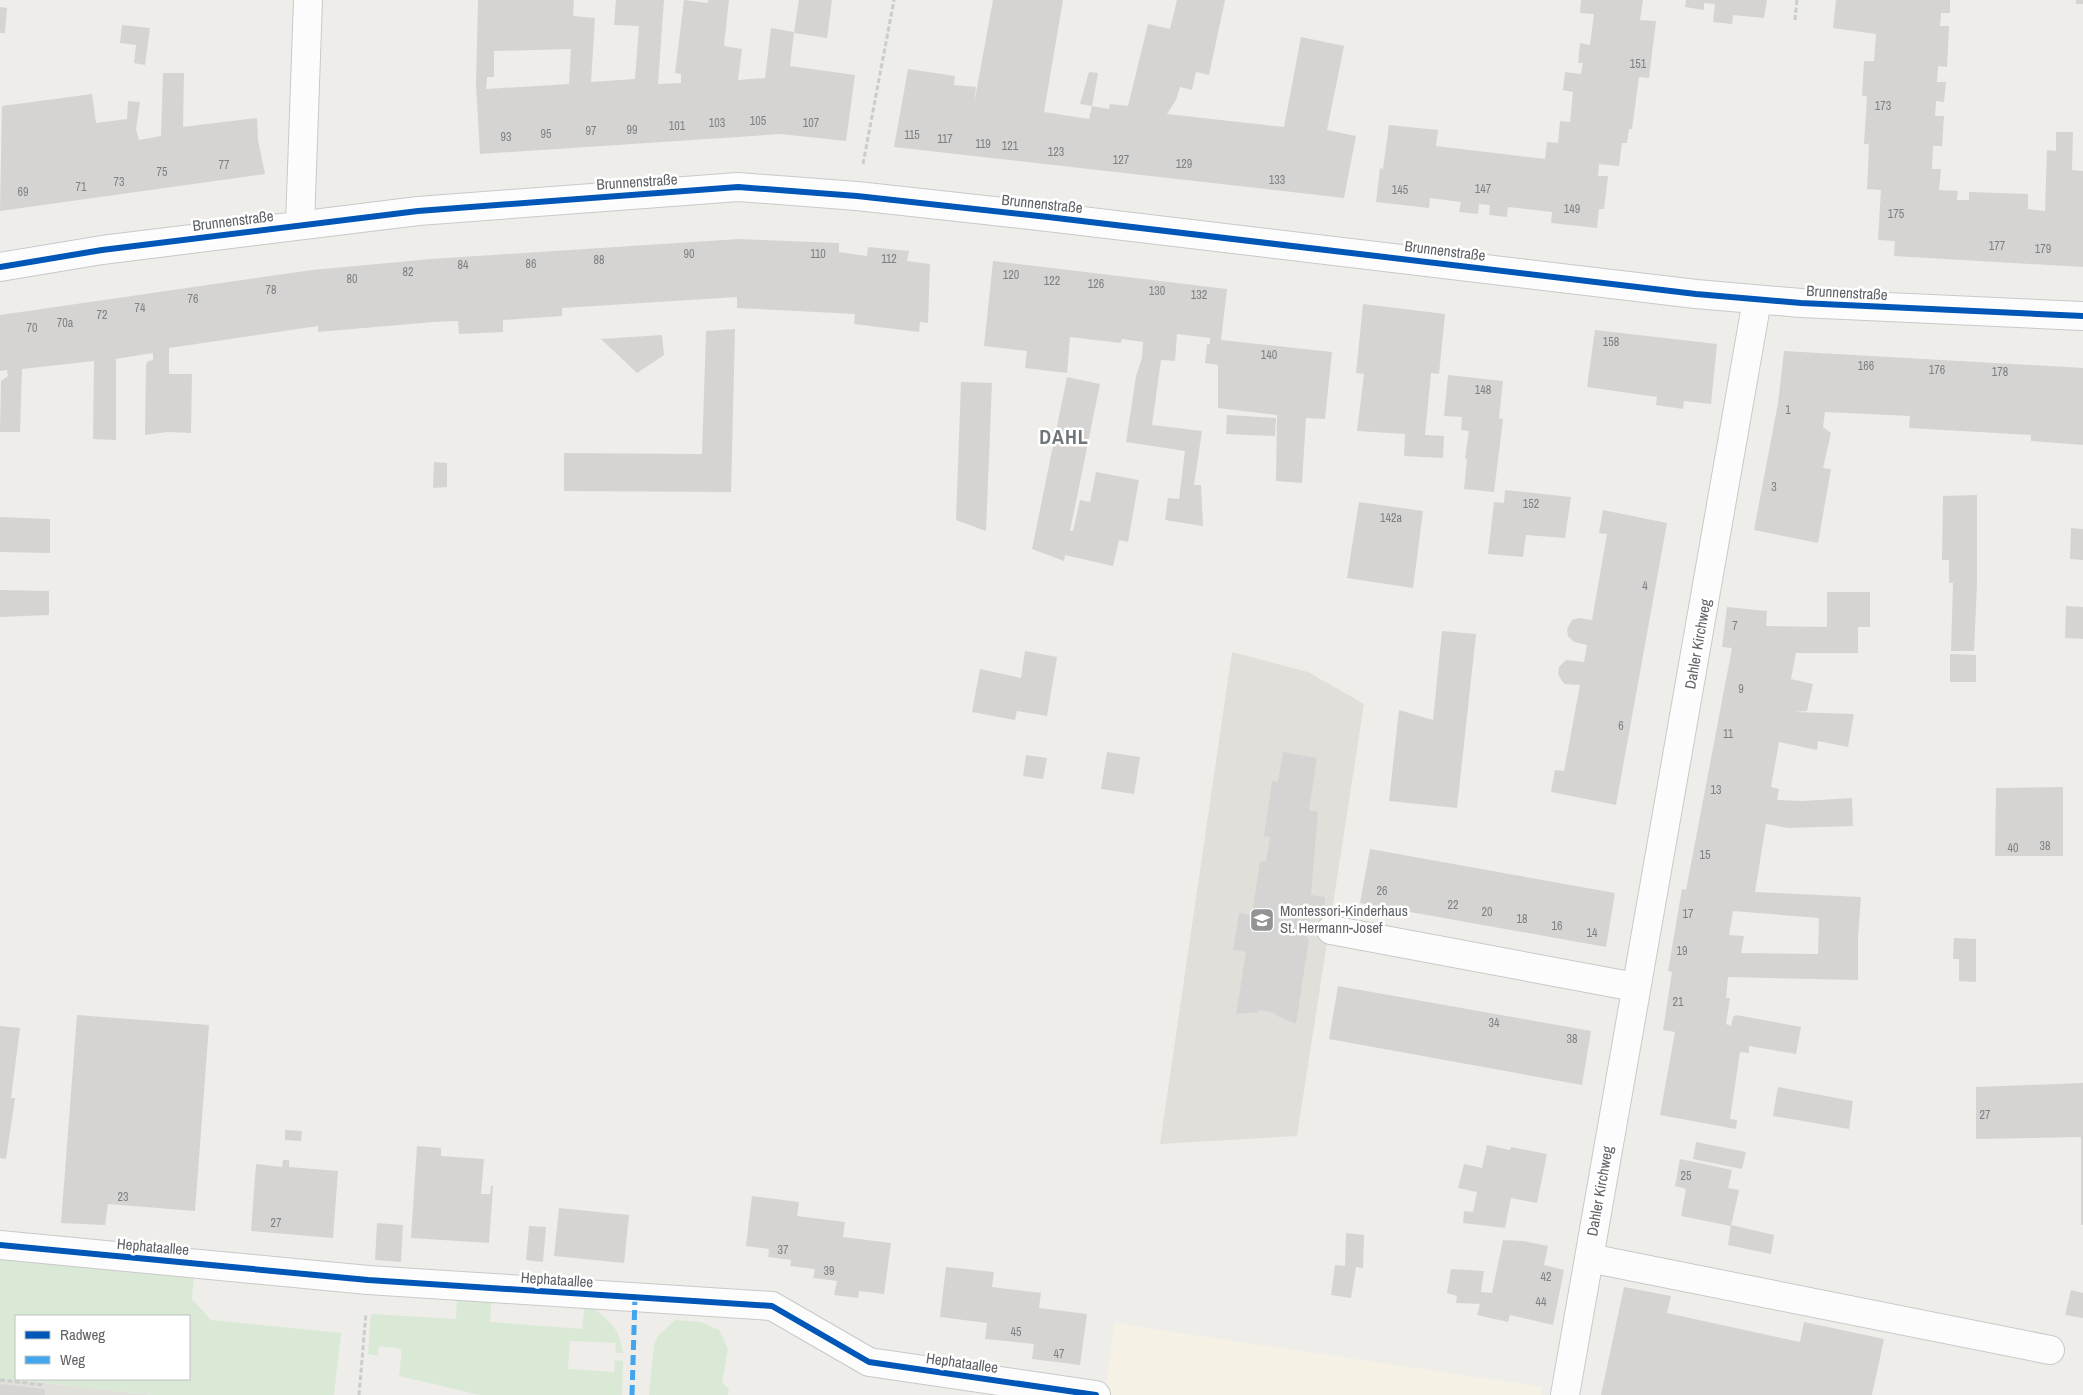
<svg xmlns="http://www.w3.org/2000/svg" width="2083" height="1395" viewBox="0 0 2083 1395" font-family="'Archivo Narrow',sans-serif">
  <style>
    .commercial { fill: #f6f1e5 }
    .education { fill: #e1dfda }
    .green { fill: #d9e9d6; fill-rule: evenodd }
    .building { fill: #d5d4d3; fill-rule: evenodd }
    .lines { fill: none; stroke-linecap: round; stroke-linejoin: round }
    .minor-casing { stroke: #c9c9c9; stroke-width: 30 }
    .path { stroke: #cacecb; stroke-width: 3; stroke-dasharray: 5 2.5; stroke-linecap: butt }
    .minor { stroke: #fcfcfc; stroke-width: 28 }
    .quiet { stroke: #41a6ee; stroke-width: 5; stroke-dasharray: 10 5; stroke-linecap: butt }
    .cycleway-casing { stroke: #fff; stroke-width: 9 }
    .cycleway { stroke: #0057b8; stroke-width: 6 }
    .labels { text-anchor: middle; stroke-width: 5; stroke-linejoin: round; paint-order: stroke }
    .number-label { font-size: 12px; fill: #7e8083 }
    .street-label { font-size: 15px; fill: #5f6367; stroke: #fff }
    .poi-label { font-size: 15px; fill: #5f6367; stroke: #fff; text-anchor: start }
    .district-label { font-size: 20px; font-weight: bold; letter-spacing: 1px; fill: #707579; stroke: #fff }
  </style>
  <rect width="100%" height="100%" fill="#eeedea"/>
  <path class="commercial" d="M1114,1323L1542,1387L1541,1395H1105Z"/>
  <path class="education" d="M1232,652L1308,672L1364,704L1297,1136L1160,1144Z
    M0,1378L153,1395H0Z"/>
  <path class="green" d="M0,1255L194,1274L192,1299L211,1320L341,1333L334,1395H153L0,1378ZM16,1316H189V1379H16Z
    M457,1292L492,1294L490,1322L582,1329L585,1302C605,1318 620,1325 623,1353H615L616,1343L570,1341L568,1369L614,1372L615,1360L623,1361L622,1395H480L399,1376L402,1349L379,1346L378,1356L368,1354L371,1314L456,1319Z
    M675,1320L701,1322L719,1330L728,1349L722,1382L729,1389L728,1395H649L654,1345L658,1336Z"/>
  <path class="building" d="M478,0H574L573,16L595,18L591,82L635,79L639,26L614,25L616,0H664L658,84L681,83V74L675,73L684,0L708,3V0H729L724,46L742,49L738,80L765,78L771,28L794,32L799,0H832L827,38L794,33L790,66L855,75L846,141L781,134L480,154L476,85ZM571,49L569,84L486,89L487,77H494V51Z
    M993,0H1063L1044,112L1089,119L1092,106L1109,109L1110,104L1128,106L1148,24L1170,29L1177,0H1225L1209,75L1196,72L1192,90L1180,87L1176,100L1167,114L1284,127L1301,37L1344,46L1327,130L1356,136L1344,198L894,147L908,69L955,76L954,85L976,87L974,104Z
    M1581,0H1643L1640,20L1656,21L1649,78L1639,77L1632,129H1629L1627,143H1622L1619,166L1599,164L1598,176H1608L1604,209H1599L1597,228L1551,223L1552,212L1508,207L1507,217L1489,215L1490,205L1479,204L1478,214L1459,212L1461,202L1430,198L1429,208L1376,202L1380,168L1383,169L1389,125L1438,130L1436,146L1545,159L1547,142L1558,143L1560,121L1570,122L1573,92L1563,90L1565,72L1581,74L1583,63H1578L1580,43L1590,45L1594,14L1580,13Z
    M1686,0H1767L1764,18L1733,15L1732,24L1713,22L1715,4L1704,3V10L1685,7Z
    M1836,0H1950V13H1941L1940,26H1949L1947,67L1938,66L1937,82H1946L1944,102L1936,101L1935,116H1944L1942,146H1933L1932,169H1941L1939,190L1958,191L1957,200H1969V192L2028,194V209L2045,211L2047,150L2056,151V132H2073L2072,170L2083,171V267L1894,256L1895,241L1878,240L1881,190L1867,189L1869,144H1864L1867,96H1862L1864,61H1874L1876,34L1833,28Z
    M2076,0H2083V4H2076Z
    M0,7L7,8L5,33H0Z
    M122,25L150,28L145,65L134,63L136,45L120,43Z
    M1089,72L1098,73L1092,106L1080,104Z
    M163,73H184L183,127L257,118L258,140L265,174L0,211L2,106L92,94L96,123L127,119L128,101L140,102L136,129L139,140L161,136Z
    M739,239L839,243V252L867,256L868,247L909,251L907,261L930,264L928,323L920,322L919,332L854,324L855,314L737,308V297L562,308V316L503,320V332L459,334L458,321L433,322L318,332V326L169,348V374H192L191,433L167,432L145,435L146,364L148,361L153,360V353L116,359V440L93,439L94,361L22,369L20,432H0L1,381L8,376L7,370L0,371V315L312,270L431,259Z
    M993,261L1227,289L1221,340L1332,352L1325,419L1306,418L1302,483L1276,481L1277,415L1218,408V365L1205,363L1207,344H1210V338L1177,334L1175,361L1161,360L1152,425L1202,431L1194,485H1201L1203,526L1165,520L1168,498L1179,499L1185,451L1126,442L1136,376L1142,358L1143,342L1122,339L1121,343L1070,337L1067,373L1025,368L1027,351L984,346Z
    M1363,304L1445,314L1439,374L1431,373L1425,435L1444,436L1443,458L1404,456L1405,434L1357,431L1364,374L1356,373Z
    M735,329L731,492L564,491V453L702,454L706,331Z
    M1595,330L1717,344L1711,404L1684,401L1683,409L1656,405L1657,397L1587,387Z
    M662,335L664,355L637,373L601,339Z
    M1784,351L2083,368V445L2031,441V435L1909,428L1910,416L1825,412L1823,427L1831,433L1823,468L1831,469L1818,543L1754,530L1778,403Z
    M1448,375L1503,381L1499,418L1503,419L1494,492L1464,489L1467,459L1465,458L1469,431L1461,430L1462,417L1444,416Z
    M1067,377L1100,384L1070,531H1073L1080,500L1090,502L1096,472L1139,480L1128,542L1119,540L1113,566L1065,555L1064,561L1032,549Z
    M961,382L992,383L986,531L956,520Z
    M1227,415L1276,418L1275,436L1226,434Z
    M434,462L447,463V487L433,488Z
    M1505,490L1571,497L1565,538L1526,535L1523,557L1488,554L1494,502L1504,503Z
    M1977,495V584L1974,651H1951L1953,583H1949V560H1942L1943,496Z
    M1359,502L1423,511L1413,588L1347,578Z
    M1603,510L1667,523L1616,805L1551,792L1555,770L1564,771L1580,685L1565,684L1562,681L1558,674L1559,667L1566,660L1584,662L1587,645L1574,642L1568,636L1567,629L1572,620L1579,618L1592,620L1607,534L1599,533Z
    M0,517L50,519V553L0,552Z
    M2071,528L2083,529V560L2070,559Z
    M0,590L49,591V615L0,617Z
    M1827,592H1870V627H1858V653H1796L1791,679L1813,684L1807,711L1794,712L1854,714L1848,747L1818,741L1817,750L1779,742L1771,787L1779,789L1777,800L1802,801L1852,798L1853,826L1788,828L1766,824L1755,892L1861,897L1858,937V980L1728,977L1726,998H1730L1726,1024L1731,1026L1733,1017L1736,1015L1801,1027L1796,1054L1749,1046V1053L1740,1052L1730,1119L1737,1120L1736,1129L1660,1115L1675,1032L1663,1030L1672,972L1668,971L1682,889L1686,890L1732,648L1722,647L1727,607L1767,611L1766,626L1827,627ZM1733,911L1819,918L1818,954L1741,953L1744,936L1729,935Z
    M2066,606L2083,607V639L2065,638Z
    M1442,631L1476,634L1457,808L1389,801L1399,710L1433,720Z
    M1025,651L1057,657L1047,716L1017,711L1015,720L972,712L980,669L1021,678Z
    M1950,654L1976,655V682H1950Z
    M1107,752L1140,757L1134,794L1101,789Z
    M1283,752L1317,758L1309,810L1318,812L1311,895L1325,897L1324,913L1309,911L1307,939H1309L1296,1024L1275,1015L1276,1013L1259,1010L1258,1012L1236,1014L1246,952L1233,950L1239,913L1252,915L1260,861L1266,862L1270,837L1264,836L1272,781L1278,782Z
    M1026,755L1047,758L1043,779L1023,776Z
    M2063,787V856H1995L1996,788Z
    M1370,849L1615,893L1606,947L1360,903Z
    M1954,938L1976,939V982L1959,981V959H1953Z
    M1338,986L1591,1031L1582,1085L1329,1039Z
    M77,1015L209,1025L195,1211L108,1204L105,1225L61,1223Z
    M0,1026L20,1028L11,1098H15L6,1159L0,1158Z
    M2083,1083V1225H2081V1137L1976,1139V1087Z
    M1778,1087L1853,1101L1849,1129L1773,1116Z
    M285,1130L302,1131L301,1141L285,1140Z
    M1696,1142L1746,1152L1742,1169L1693,1159Z
    M1487,1145L1510,1150L1511,1147L1547,1154L1537,1203L1511,1198L1505,1228L1463,1223L1464,1211L1473,1212L1477,1192L1458,1188L1464,1164L1482,1168Z
    M417,1146L441,1148V1156L484,1159L481,1194H490L491,1186H493L489,1243L411,1238Z
    M1680,1159L1732,1170L1728,1188L1739,1190L1731,1226L1681,1216L1686,1189L1675,1186Z
    M283,1160H289V1167L338,1171L333,1238L251,1231L256,1164L282,1167Z
    M752,1196L799,1202L797,1216L845,1222L843,1237L891,1243L884,1294L859,1291L858,1298L834,1295L837,1281L813,1278L815,1269L790,1266L791,1260L768,1257L769,1249L746,1246Z
    M559,1208L629,1215L624,1263L554,1256Z
    M377,1223L403,1225L401,1262L375,1260Z
    M1731,1225L1774,1235L1771,1254L1728,1245Z
    M529,1226L546,1227L543,1262L526,1260Z
    M1346,1233L1364,1235L1363,1268L1356,1267L1351,1298L1331,1295L1335,1265L1345,1266Z
    M1503,1240L1523,1241L1548,1246L1544,1265L1564,1270L1553,1325L1510,1315L1508,1322L1477,1315L1480,1304L1456,1303L1457,1296L1447,1293L1451,1269L1484,1271L1481,1292L1492,1293Z
    M946,1267L994,1272L992,1287L1041,1293L1039,1308L1087,1314L1080,1365L1032,1359L1034,1344L985,1339L987,1323L940,1317Z
    M1624,1287L1671,1296L1667,1313L1800,1342L1804,1322L1884,1339L1872,1395H1601Z
    M2071,1290L2083,1293V1318L2065,1315Z
    M0,1384L45,1389V1395H0Z"/>
  <g class="lines">
    <defs>
      <path id="minor" d="M300,225L308,0
        M0,267L102,250L418,211L738,187L857,196L1048,217L1696,294L1801,303L2083,316
        M1331,930L1635,987
        M0,1245L368,1280L772,1306L869,1362L1096,1395
        M1589,1258L2050,1350
        M1565,1395L1757,300"/>
    </defs>
    <use href="#minor" class="minor-casing"/>
    <path class="path" d="M1795,20L1797,0
      M863,164L894,0
      M0,1380L44,1385
      M359,1395L366,1313"/>
    <use href="#minor" class="minor"/>
    <path class="quiet" d="M632,1395L635,1297"/>
    <defs>
      <path id="cycleway" d="M0,267L102,250L418,211L738,187L857,196L1048,217L1696,294L1801,303L2083,316
        M0,1245L368,1280L772,1306L869,1362L1096,1395"/>
    </defs>
    <use href="#cycleway" class="cycleway-casing"/>
    <use href="#cycleway" class="cycleway"/>
  </g>
  <defs>
    <symbol id="school-square" viewBox="-11 -11 22 22"><rect x="-9" y="-9" width="18" height="18" rx="4" fill="#919395" stroke="#fff"/><path d="M0-5L7-2L0 1L-7-2ZM-4 1L0 2.5L4 1V4Q0 6-4 4Z" fill="#fff"/></symbol>
  </defs>
  <g fill-rule="evenodd">
    <use href="#school-square" x="1248" y="906" width="28" height="28"/>
  </g>
  <g class="labels">
    <g class="number-label">
      <text x="1638" y="68">151</text>
      <text x="1883" y="110">173</text>
      <text x="758" y="125">105</text>
      <text x="717" y="127">103</text>
      <text x="811" y="127">107</text>
      <text x="677" y="130">101</text>
      <text x="632" y="134">99</text>
      <text x="591" y="135">97</text>
      <text x="546" y="138">95</text>
      <text x="912" y="139">115</text>
      <text x="506" y="141">93</text>
      <text x="945" y="143">117</text>
      <text x="983" y="148">119</text>
      <text x="1010" y="150">121</text>
      <text x="1056" y="156">123</text>
      <text x="1121" y="164">127</text>
      <text x="1184" y="168">129</text>
      <text x="224" y="169">77</text>
      <text x="162" y="176">75</text>
      <text x="1277" y="184">133</text>
      <text x="119" y="186">73</text>
      <text x="81" y="191">71</text>
      <text x="1483" y="193">147</text>
      <text x="1400" y="194">145</text>
      <text x="23" y="196">69</text>
      <text x="1572" y="213">149</text>
      <text x="1896" y="218">175</text>
      <text x="1997" y="250">177</text>
      <text x="2043" y="253">179</text>
      <text x="689" y="258">90</text>
      <text x="818" y="258">110</text>
      <text x="889" y="263">112</text>
      <text x="599" y="264">88</text>
      <text x="531" y="268">86</text>
      <text x="463" y="269">84</text>
      <text x="408" y="276">82</text>
      <text x="1011" y="279">120</text>
      <text x="352" y="283">80</text>
      <text x="1052" y="285">122</text>
      <text x="1096" y="288">126</text>
      <text x="271" y="294">78</text>
      <text x="1157" y="295">130</text>
      <text x="1199" y="299">132</text>
      <text x="193" y="303">76</text>
      <text x="140" y="312">74</text>
      <text x="102" y="319">72</text>
      <text x="65" y="327">70a</text>
      <text x="32" y="332">70</text>
      <text x="1611" y="346">158</text>
      <text x="1269" y="359">140</text>
      <text x="1866" y="370">166</text>
      <text x="1937" y="374">176</text>
      <text x="2000" y="376">178</text>
      <text x="1483" y="394">148</text>
      <text x="1788" y="414">1</text>
      <text x="1774" y="491">3</text>
      <text x="1531" y="508">152</text>
      <text x="1391" y="522">142a</text>
      <text x="1645" y="590">4</text>
      <text x="1735" y="630">7</text>
      <text x="1741" y="693">9</text>
      <text x="1621" y="730">6</text>
      <text x="1728" y="738">11</text>
      <text x="1716" y="794">13</text>
      <text x="2045" y="850">38</text>
      <text x="2013" y="852">40</text>
      <text x="1705" y="859">15</text>
      <text x="1382" y="895">26</text>
      <text x="1453" y="909">22</text>
      <text x="1487" y="916">20</text>
      <text x="1688" y="918">17</text>
      <text x="1522" y="923">18</text>
      <text x="1557" y="930">16</text>
      <text x="1592" y="937">14</text>
      <text x="1682" y="955">19</text>
      <text x="1678" y="1006">21</text>
      <text x="1494" y="1027">34</text>
      <text x="1572" y="1043">38</text>
      <text x="1985" y="1119">27</text>
      <text x="1686" y="1180">25</text>
      <text x="123" y="1201">23</text>
      <text x="276" y="1227">27</text>
      <text x="783" y="1254">37</text>
      <text x="829" y="1275">39</text>
      <text x="1546" y="1281">42</text>
      <text x="1541" y="1306">44</text>
      <text x="1016" y="1336">45</text>
      <text x="1059" y="1358">47</text>
    </g>
    <g class="street-label">
      <text transform="translate(637 182) rotate(-4)" y="5">Brunnenstraße</text>
      <text transform="translate(1042 204) rotate(6)" y="5">Brunnenstraße</text>
      <text transform="translate(233 221) rotate(-7)" y="5">Brunnenstraße</text>
      <text transform="translate(1445 251) rotate(7)" y="5">Brunnenstraße</text>
      <text transform="translate(1847 293) rotate(3)" y="5">Brunnenstraße</text>
      <text transform="translate(1698 644) rotate(-80)" y="5">Dahler Kirchweg</text>
      <text transform="translate(1600 1191) rotate(-80)" y="5">Dahler Kirchweg</text>
      <text transform="translate(153 1247) rotate(5)" y="5">Hephataallee</text>
      <text transform="translate(557 1280) rotate(4)" y="5">Hephataallee</text>
      <text transform="translate(962 1363) rotate(8)" y="5">Hephataallee</text>
    </g>
    <g class="poi-label">
      <text x="1280" y="916">Montessori-Kinderhaus<tspan x="1280" dy="17">St. Hermann-Josef</tspan></text>
    </g>
    <g class="district-label">
      <text x="1064" y="444">DAHL</text>
    </g>
  </g>
  <rect x="15" y="1315" width="175" height="65" fill="#ffffff" stroke="#bfc1c2"/>
  <rect x="25" y="1331" width="25" height="8" fill="#0057b8" stroke="#bfc1c2"/>
  <text x="60" y="1340" font-size="15" fill="#5f6367">Radweg</text>
  <rect x="25" y="1356" width="25" height="8" fill="#41a6ee" stroke="#bfc1c2"/>
  <text x="60" y="1365" font-size="15" fill="#5f6367">Weg</text>
</svg>
